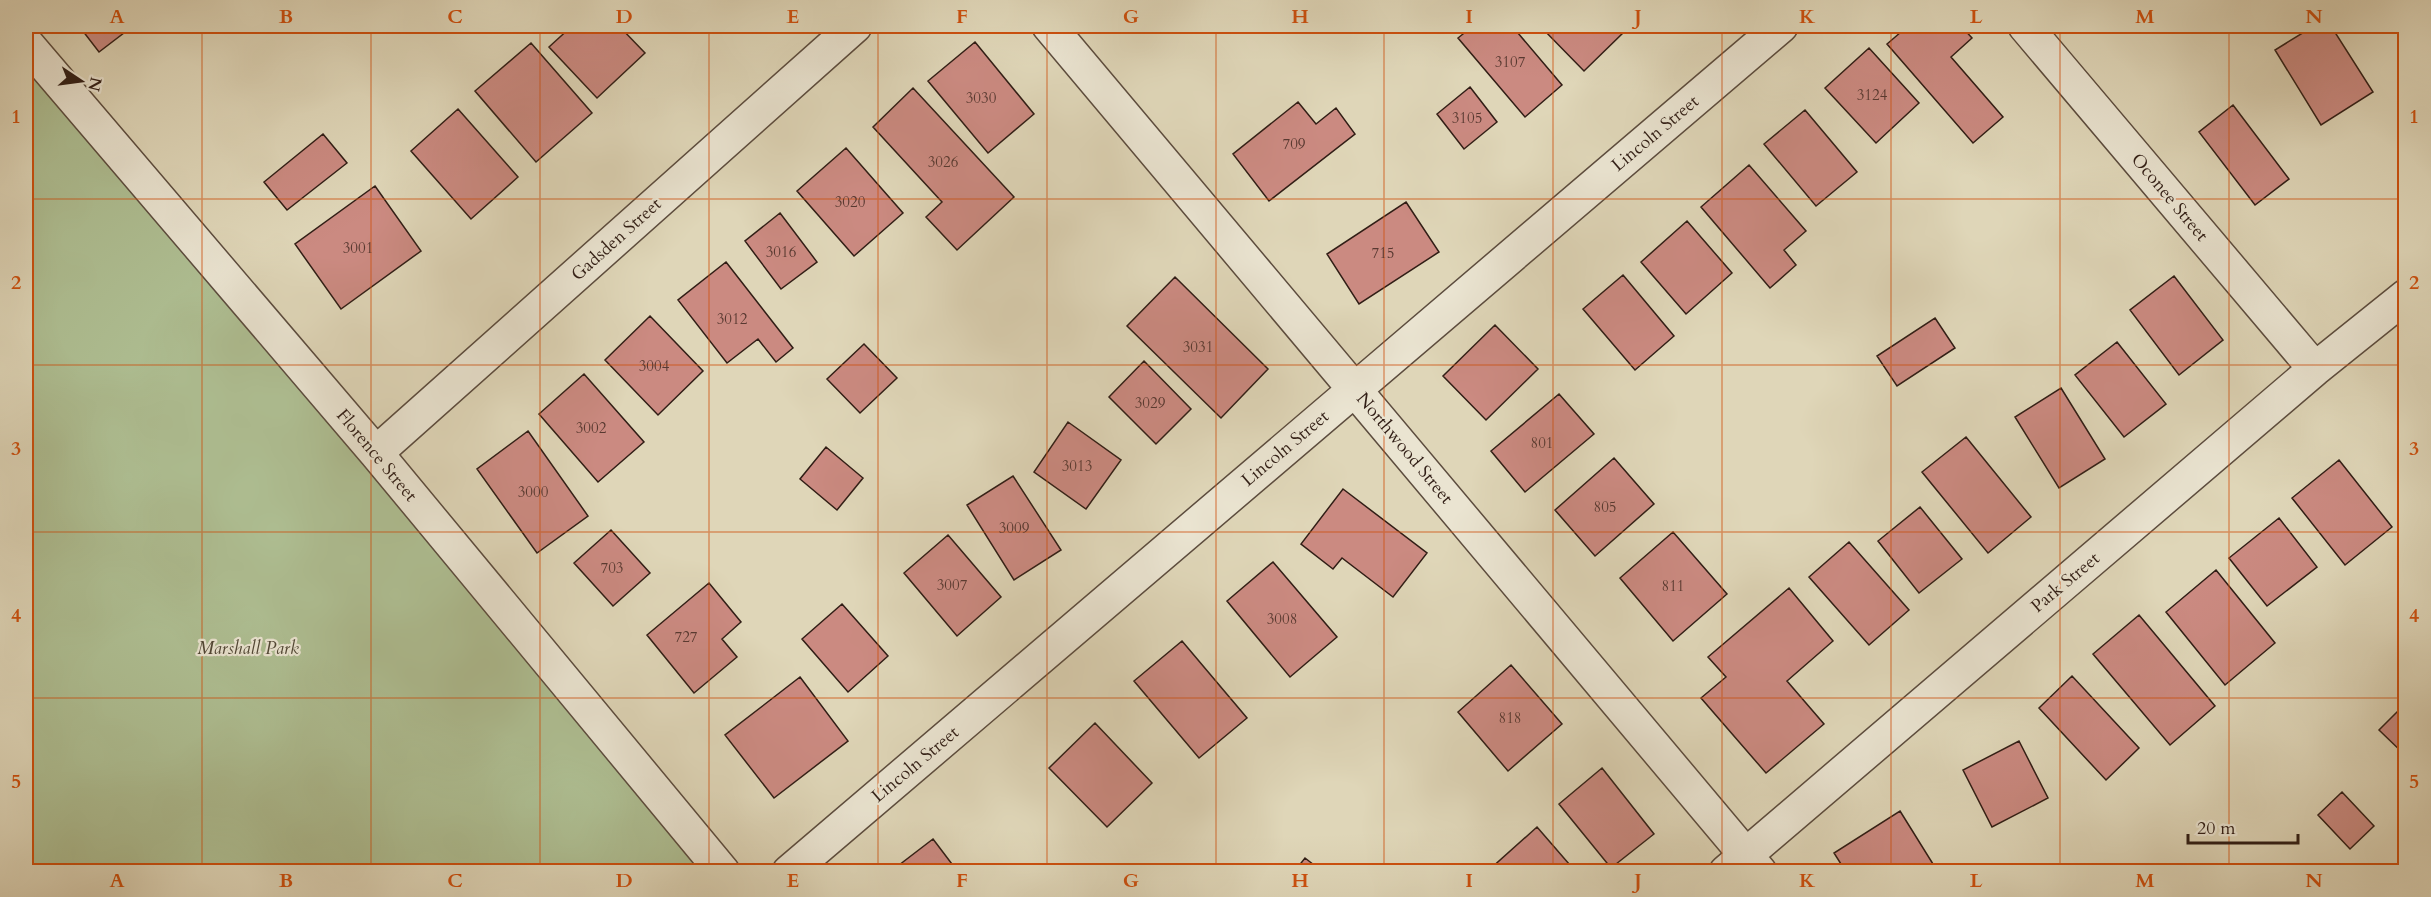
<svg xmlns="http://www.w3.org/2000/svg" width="2431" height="897" viewBox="0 0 2431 897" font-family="Cardo,serif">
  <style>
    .green { fill: #aebe92; stroke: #706e54; stroke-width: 1.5 }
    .building { fill: #cb8a81; stroke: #311e16; stroke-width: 1.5 }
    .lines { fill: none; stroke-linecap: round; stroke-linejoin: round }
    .minor-casing { stroke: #5c4c3e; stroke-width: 36 }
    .minor { stroke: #eae4d1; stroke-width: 33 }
    .grid { fill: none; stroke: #cd500e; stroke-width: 1.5; stroke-opacity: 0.55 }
    .labels { text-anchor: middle; stroke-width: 4.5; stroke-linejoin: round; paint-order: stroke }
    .number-label { font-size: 15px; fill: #583931 }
    .street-label { font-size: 18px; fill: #311e16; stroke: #eae4d1 }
    .park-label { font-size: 18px; font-style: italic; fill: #504635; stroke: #eae4d1 }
    .neatline { fill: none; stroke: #cd500e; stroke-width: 2 }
    .grid-label { font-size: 20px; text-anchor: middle; font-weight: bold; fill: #cd500e }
  </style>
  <rect width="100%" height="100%" fill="#dfd6b8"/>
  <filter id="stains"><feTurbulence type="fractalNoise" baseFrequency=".00333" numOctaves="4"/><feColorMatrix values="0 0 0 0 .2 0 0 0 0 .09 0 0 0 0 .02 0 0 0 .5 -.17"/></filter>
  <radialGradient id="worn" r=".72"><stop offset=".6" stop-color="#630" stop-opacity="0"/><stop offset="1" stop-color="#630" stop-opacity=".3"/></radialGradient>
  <path class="green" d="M26,43L723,871H26Z"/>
  <path class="building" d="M79,26H133L99,52Z
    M572,26H619L645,53L597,98L549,47Z
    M1473,26H1512L1562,85L1525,117L1458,38Z
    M1540,26H1623L1627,29L1584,71Z
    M1908,26H1961L1972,38L1951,57L2003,117L1973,143L1887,44Z
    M2314,26H2331L2373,92L2321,125L2275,50Z
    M975,42L1034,114L988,153L928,81Z
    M531,43L592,113L536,162L475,91Z
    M1869,48L1919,103L1876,143L1825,88Z
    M1470,87L1497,122L1464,149L1437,114Z
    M913,88L1014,197L957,250L926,217L942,202L873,127Z
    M1298,102L1316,124L1336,108L1355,134L1269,201L1233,154Z
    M2233,105L2289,179L2255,205L2199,132Z
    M458,109L518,177L471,219L411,151Z
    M1805,110L1857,172L1816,206L1764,144Z
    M323,134L347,163L287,210L264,182Z
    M846,148L903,213L854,256L797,191Z
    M1749,165L1806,231L1784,250L1796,265L1770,288L1701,207Z
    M375,186L421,251L341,309L295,244Z
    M1406,202L1439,252L1359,304L1327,254Z
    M780,213L817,262L781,289L745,241Z
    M1687,221L1732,273L1686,314L1641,262Z
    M726,262L793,348L776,362L758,339L727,363L678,300Z
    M1623,275L1674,336L1635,370L1583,309Z
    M2174,276L2223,340L2179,375L2130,310Z
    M1175,277L1268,369L1221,418L1127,326Z
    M650,316L703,371L658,415L605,360Z
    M1935,318L1955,348L1897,386L1877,356Z
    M1495,325L1538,369L1486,420L1443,376Z
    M2117,342L2166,404L2124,437L2075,375Z
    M864,344L897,378L860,413L827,379Z
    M1144,361L1191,409L1156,444L1109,397Z
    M584,374L644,442L598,482L539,414Z
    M2061,388L2105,459L2059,488L2015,417Z
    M1559,394L1594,434L1525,492L1491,451Z
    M1068,422L1121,460L1086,509L1034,472Z
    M528,431L588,516L537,553L477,469Z
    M1966,437L2031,517L1988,553L1922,472Z
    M826,447L863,478L837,510L800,479Z
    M1614,458L1654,504L1595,556L1555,510Z
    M2339,460L2392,527L2345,565L2292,498Z
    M1013,476L1061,550L1014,580L967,505Z
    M1343,489L1427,553L1393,597L1342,558L1333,569L1301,544Z
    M1920,507L1962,559L1919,593L1878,541Z
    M2279,518L2317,567L2267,606L2229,558Z
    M611,530L650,573L613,606L574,563Z
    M1673,532L1727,594L1673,641L1620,578Z
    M948,535L1001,597L957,636L904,573Z
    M1849,542L1909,610L1869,645L1809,577Z
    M1273,562L1337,637L1290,677L1227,601Z
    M2216,570L2275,643L2225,685L2166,612Z
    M709,583L741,622L722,639L737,657L694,693L647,635Z
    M1789,588L1833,641L1787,681L1824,724L1766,773L1701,698L1726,677L1708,657Z
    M842,604L888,656L848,692L802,639Z
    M2139,615L2215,706L2170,745L2093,654Z
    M1182,641L1247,718L1199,758L1134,681Z
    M1511,665L1562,724L1508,771L1458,712Z
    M2072,676L2139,748L2106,780L2039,708Z
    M800,677L848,741L774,798L725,735Z
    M2406,703V756L2379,730Z
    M1095,723L1152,783L1107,827L1049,768Z
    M2019,741L2048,798L1992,827L1963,770Z
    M1602,768L1654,834L1611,868L1559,804Z
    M2342,792L2374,826L2350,849L2318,815Z
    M1900,811L1938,872H1846L1834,853Z
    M1537,827L1576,872H1490L1489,870Z
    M933,839L958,872H890Z
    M1305,858L1323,872H1294Z"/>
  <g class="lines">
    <defs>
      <path id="minor" d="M1049,26L1760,872
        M2025,26L2315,369
        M26,43L376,453L723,872
        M376,453L855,26
        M789,872L1781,26
        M1726,872L2315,369L2406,296"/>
    </defs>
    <use href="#minor" class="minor-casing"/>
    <use href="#minor" class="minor"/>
  </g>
  <path class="grid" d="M202,26V872M371,26V872M540,26V872M709,26V872M878,26V872M1047,26V872M1216,26V872M1384,26V872M1553,26V872M1722,26V872M1891,26V872M2060,26V872M2229,26V872M26,199H2406M26,365H2406M26,532H2406M26,698H2406"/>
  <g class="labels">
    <g class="number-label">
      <text x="1510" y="67">3107</text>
      <text x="1872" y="100">3124</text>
      <text x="981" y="103">3030</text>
      <text x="1467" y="123">3105</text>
      <text x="1294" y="149">709</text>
      <text x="943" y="167">3026</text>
      <text x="850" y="207">3020</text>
      <text x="358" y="253">3001</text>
      <text x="781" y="257">3016</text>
      <text x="1383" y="258">715</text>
      <text x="732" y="324">3012</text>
      <text x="1198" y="352">3031</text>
      <text x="654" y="371">3004</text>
      <text x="1150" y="408">3029</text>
      <text x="591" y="433">3002</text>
      <text x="1542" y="448">801</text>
      <text x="1077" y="471">3013</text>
      <text x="533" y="497">3000</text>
      <text x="1605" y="512">805</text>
      <text x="1014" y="533">3009</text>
      <text x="612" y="573">703</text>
      <text x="952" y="590">3007</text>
      <text x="1673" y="591">811</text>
      <text x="1282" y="624">3008</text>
      <text x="686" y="642">727</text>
      <text x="1510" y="723">818</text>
    </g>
    <g class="street-label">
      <text transform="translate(1655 133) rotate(-40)" y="6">Lincoln Street</text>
      <text transform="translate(2170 197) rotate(50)" y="6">Oconee Street</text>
      <text transform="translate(616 239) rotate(-42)" y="6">Gadsden Street</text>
      <text transform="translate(1285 448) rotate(-40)" y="6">Lincoln Street</text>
      <text transform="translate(1405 448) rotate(50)" y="6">Northwood Street</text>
      <text transform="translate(377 455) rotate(50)" y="6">Florence Street</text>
      <text transform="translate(2065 582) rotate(-40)" y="6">Park Street</text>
      <text transform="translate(915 764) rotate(-40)" y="6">Lincoln Street</text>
    </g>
    <g class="park-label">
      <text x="248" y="654">Marshall Park</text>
    </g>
  </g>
  <rect width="2431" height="897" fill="none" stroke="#dfd6b8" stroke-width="66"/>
  <g transform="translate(81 81) rotate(103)" stroke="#eae4d1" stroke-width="4.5" paint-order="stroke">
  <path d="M0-4.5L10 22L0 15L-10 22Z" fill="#311e16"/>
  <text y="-9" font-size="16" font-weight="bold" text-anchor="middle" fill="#311e16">N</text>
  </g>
  <path d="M2188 834v9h110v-9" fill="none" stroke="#311e16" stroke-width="3"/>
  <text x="2197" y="834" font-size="18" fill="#311e16" stroke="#eae4d1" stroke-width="4.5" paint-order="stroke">20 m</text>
  <rect x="33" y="33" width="2365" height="831" class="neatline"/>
  <g class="grid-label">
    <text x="117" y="23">A</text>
    <text x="286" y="23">B</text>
    <text x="455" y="23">C</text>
    <text x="624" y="23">D</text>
    <text x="793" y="23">E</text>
    <text x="962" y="23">F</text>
    <text x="1131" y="23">G</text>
    <text x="1300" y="23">H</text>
    <text x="1469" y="23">I</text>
    <text x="1638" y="23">J</text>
    <text x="1807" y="23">K</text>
    <text x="1976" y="23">L</text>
    <text x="2145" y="23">M</text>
    <text x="2314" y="23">N</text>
    <text x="16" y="123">1</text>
    <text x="2414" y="123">1</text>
    <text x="16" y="289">2</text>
    <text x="2414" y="289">2</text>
    <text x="16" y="455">3</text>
    <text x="2414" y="455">3</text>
    <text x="16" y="622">4</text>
    <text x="2414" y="622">4</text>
    <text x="16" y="788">5</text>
    <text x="2414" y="788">5</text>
    <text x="117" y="887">A</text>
    <text x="286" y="887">B</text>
    <text x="455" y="887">C</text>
    <text x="624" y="887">D</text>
    <text x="793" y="887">E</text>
    <text x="962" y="887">F</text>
    <text x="1131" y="887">G</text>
    <text x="1300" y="887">H</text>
    <text x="1469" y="887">I</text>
    <text x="1638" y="887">J</text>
    <text x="1807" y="887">K</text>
    <text x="1976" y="887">L</text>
    <text x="2145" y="887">M</text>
    <text x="2314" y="887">N</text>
  </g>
  <rect width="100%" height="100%" filter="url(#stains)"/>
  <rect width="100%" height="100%" fill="url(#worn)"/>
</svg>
